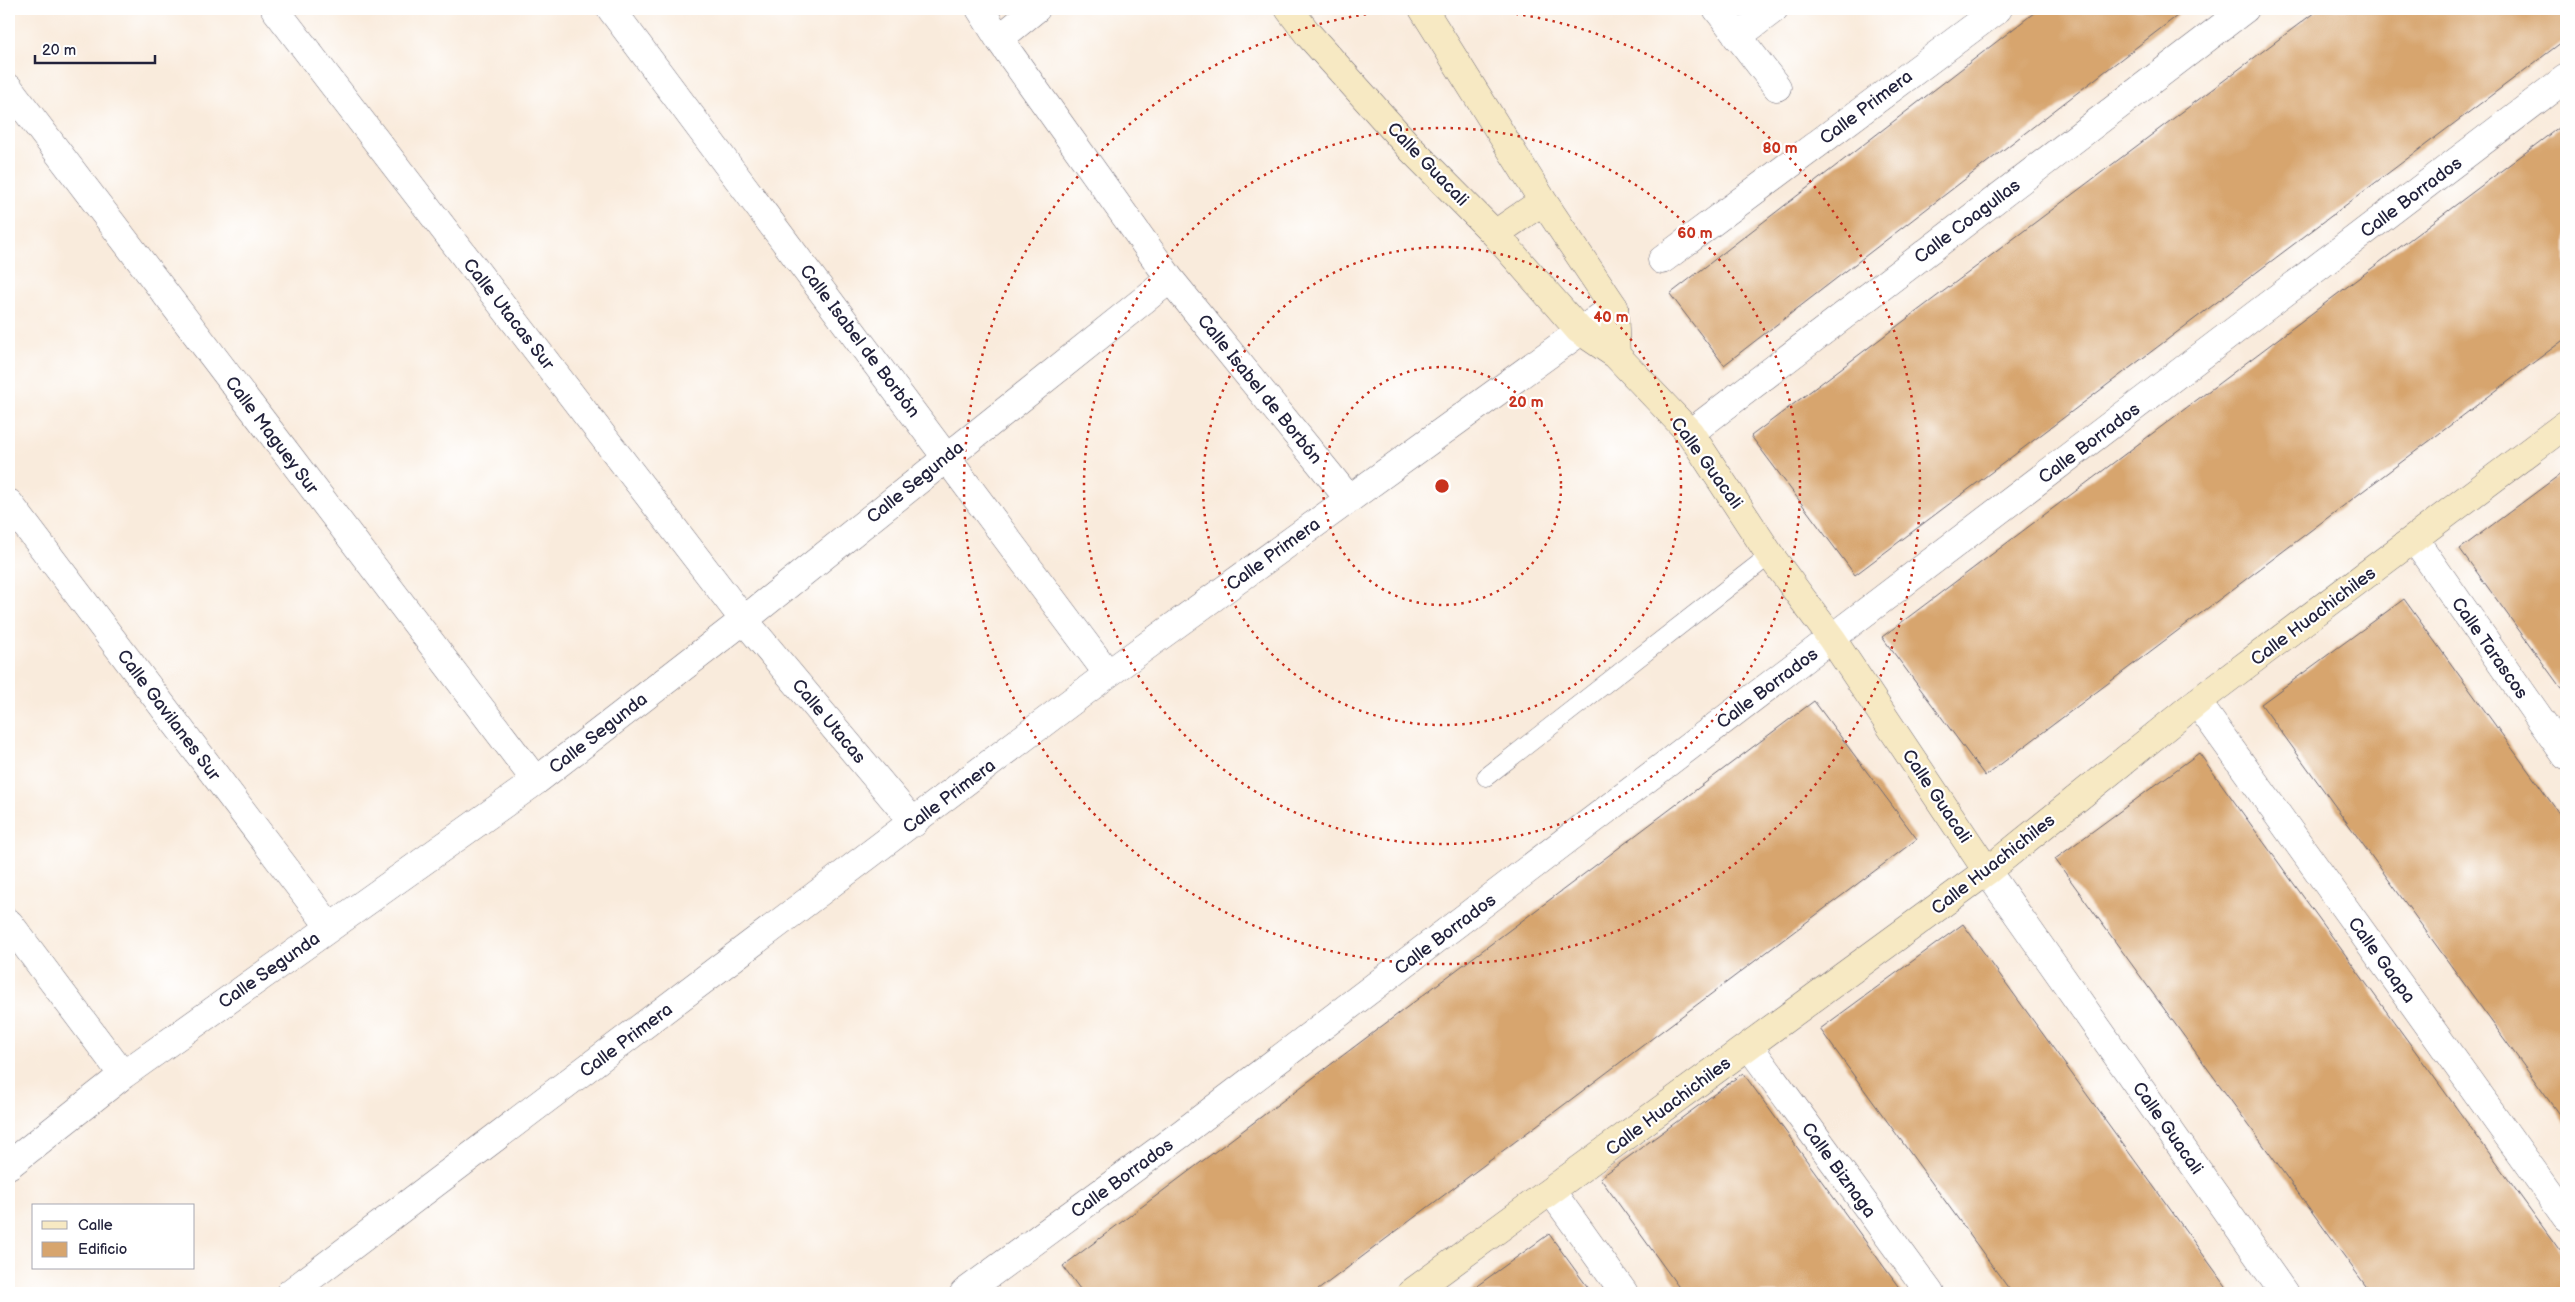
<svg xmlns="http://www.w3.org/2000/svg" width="2575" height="1302" viewBox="0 0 2575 1302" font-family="'Balsamiq Sans',sans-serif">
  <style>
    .building { fill: #d7a56e }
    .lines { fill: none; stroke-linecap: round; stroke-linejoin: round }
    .lane-casing { stroke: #6d6873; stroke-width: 19 }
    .street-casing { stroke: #6d6873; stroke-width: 29 }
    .secondary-casing { stroke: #6d6873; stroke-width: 29 }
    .lane { stroke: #fff; stroke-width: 18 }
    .street { stroke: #fff; stroke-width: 28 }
    .secondary { stroke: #f7e9c3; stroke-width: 28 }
    .ring { fill: none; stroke: #c8321e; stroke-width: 2.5; stroke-dasharray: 2.5 5 }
    .labels { text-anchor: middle; stroke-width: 4.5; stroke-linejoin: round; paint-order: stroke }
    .street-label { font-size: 18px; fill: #22223b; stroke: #fff }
    .centre { fill: #c8321e; stroke: #fff; stroke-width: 2.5 }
    .ring-label { font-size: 15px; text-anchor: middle; font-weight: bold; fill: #c8321e; stroke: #fff; stroke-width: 4.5; stroke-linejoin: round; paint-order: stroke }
  </style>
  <rect width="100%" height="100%" fill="#fff"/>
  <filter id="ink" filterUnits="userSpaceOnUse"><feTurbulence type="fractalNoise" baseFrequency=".02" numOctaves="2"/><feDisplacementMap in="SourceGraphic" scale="10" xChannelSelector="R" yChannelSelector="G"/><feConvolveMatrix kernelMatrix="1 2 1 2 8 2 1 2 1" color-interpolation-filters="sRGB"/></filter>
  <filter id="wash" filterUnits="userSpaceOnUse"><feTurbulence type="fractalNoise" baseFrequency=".0096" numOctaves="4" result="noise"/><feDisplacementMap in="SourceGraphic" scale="20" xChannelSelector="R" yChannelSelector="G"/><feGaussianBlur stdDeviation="1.12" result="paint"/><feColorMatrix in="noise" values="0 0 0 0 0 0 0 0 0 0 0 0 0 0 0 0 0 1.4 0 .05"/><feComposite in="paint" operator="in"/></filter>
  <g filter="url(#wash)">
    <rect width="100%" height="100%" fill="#f9ebdc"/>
    <g id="blocks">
      <path class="building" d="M2039,9H2186L1724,365L1670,294Z
        M2319,9H2566V39L1855,575L1751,436Z
        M2566,122V338L1985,776L1882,637Z
        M2566,470V695L2460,549Z
        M2404,599L2566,823V1124L2261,704Z
        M1814,701L1917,839L1314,1293H1083L1063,1266Z
        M2199,753L2566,1259V1293H2371L2055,859Z
        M1963,924L2231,1293H2012L1820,1029Z
        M1743,1073L1903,1293H1683L1600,1178Z
        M1549,1234L1592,1293H1467Z"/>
    </g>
  </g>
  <g filter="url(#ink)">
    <use href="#blocks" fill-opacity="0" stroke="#6d6873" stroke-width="1"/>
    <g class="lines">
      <defs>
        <path id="lane" d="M1486,777L1770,555"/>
        <path id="street" d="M275,9L744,620L914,823
          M611,9L1108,674
          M980,9L999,39L1170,279L1349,499
          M1717,9L1777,87
          M1737,37L1774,9
          M999,39L1036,9
          M9,88L536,781
          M1662,260L1998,9
          M1690,433L2245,9
          M9,503L330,927
          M2415,540L2566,756
          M2197,702L2566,1217
          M1987,871L2284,1293
          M9,923L123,1075
          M1749,1046L1930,1293
          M9,1165L123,1075L536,781L744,620L1170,279
          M1552,1192L1624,1293
          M290,1293L1108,674L1614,307
          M964,1293L1181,1134L2566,78"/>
        <path id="secondary" d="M1289,9L1308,34L1412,150L1495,234L1579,330L1616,355L1690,433L1770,555L1832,639L1987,871
          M1423,9L1543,201L1614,307L1616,355
          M1495,234L1543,201
          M1411,1293L1987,871L2197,702L2566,424"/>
      </defs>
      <use href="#lane" class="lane-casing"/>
      <use href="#street" class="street-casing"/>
      <use href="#secondary" class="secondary-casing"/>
      <use href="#lane" class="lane"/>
      <use href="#street" class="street"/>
      <use href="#secondary" class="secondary"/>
    </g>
  </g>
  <g class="ring">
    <circle cx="1442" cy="486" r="119"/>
    <circle cx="1442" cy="486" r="239"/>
    <circle cx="1442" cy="486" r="358"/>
    <path d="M1471 9A478 478 0 1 1 1413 9"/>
  </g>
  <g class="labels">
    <g class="street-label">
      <text transform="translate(1866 107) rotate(-37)" y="6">Calle Primera</text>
      <text transform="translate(1428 164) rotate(46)" y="6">Calle Guacali</text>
      <text transform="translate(2411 197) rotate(-37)" y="6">Calle Borrados</text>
      <text transform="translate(1967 221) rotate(-37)" y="6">Calle Coagullas</text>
      <text transform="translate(509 314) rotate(52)" y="6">Calle Utacas Sur</text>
      <text transform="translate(860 341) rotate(53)" y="6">Calle Isabel de Borbón</text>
      <text transform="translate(1260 389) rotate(51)" y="6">Calle Isabel de Borbón</text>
      <text transform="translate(272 435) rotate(53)" y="6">Calle Maguey Sur</text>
      <text transform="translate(2089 443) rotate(-37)" y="6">Calle Borrados</text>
      <text transform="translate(1707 463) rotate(54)" y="6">Calle Guacali</text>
      <text transform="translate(915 482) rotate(-39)" y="6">Calle Segunda</text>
      <text transform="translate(1273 554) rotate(-36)" y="6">Calle Primera</text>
      <text transform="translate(2313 616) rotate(-37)" y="6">Calle Huachichiles</text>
      <text transform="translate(2490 648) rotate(55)" y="6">Calle Tarascos</text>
      <text transform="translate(1767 688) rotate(-37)" y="6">Calle Borrados</text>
      <text transform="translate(169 715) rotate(53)" y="6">Calle Gavilanes Sur</text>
      <text transform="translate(829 721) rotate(50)" y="6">Calle Utacas</text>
      <text transform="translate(598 733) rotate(-38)" y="6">Calle Segunda</text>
      <text transform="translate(949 796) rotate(-37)" y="6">Calle Primera</text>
      <text transform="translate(1937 796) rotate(56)" y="6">Calle Guacali</text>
      <text transform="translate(1993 864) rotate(-38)" y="6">Calle Huachichiles</text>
      <text transform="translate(1445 934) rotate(-37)" y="6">Calle Borrados</text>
      <text transform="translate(2382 960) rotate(54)" y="6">Calle Gaapa</text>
      <text transform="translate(269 970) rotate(-35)" y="6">Calle Segunda</text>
      <text transform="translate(626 1040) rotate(-37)" y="6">Calle Primera</text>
      <text transform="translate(1668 1106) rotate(-37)" y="6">Calle Huachichiles</text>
      <text transform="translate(2168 1128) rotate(55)" y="6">Calle Guacali</text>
      <text transform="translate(1839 1170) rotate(54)" y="6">Calle Biznaga</text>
      <text transform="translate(1122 1178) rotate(-36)" y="6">Calle Borrados</text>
    </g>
  </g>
  <circle cx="1442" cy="486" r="8" class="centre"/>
  <g class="ring-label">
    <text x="1780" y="153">80 m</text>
    <text x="1695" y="238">60 m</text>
    <text x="1611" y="322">40 m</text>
    <text x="1526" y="407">20 m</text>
  </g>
  <rect width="2575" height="1302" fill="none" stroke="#fff" stroke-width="30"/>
  <rect x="32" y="1204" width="162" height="65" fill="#ffffff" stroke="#a7a7b1"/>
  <rect x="42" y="1221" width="25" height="8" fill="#f7e9c3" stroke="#a7a7b1"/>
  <text x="78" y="1230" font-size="15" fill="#22223b">Calle</text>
  <rect x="42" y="1242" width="25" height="15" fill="#d7a56e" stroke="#a7a7b1"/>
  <text x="78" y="1254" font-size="15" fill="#22223b">Edificio</text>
  <path d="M35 55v8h120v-8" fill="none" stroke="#22223b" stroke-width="2.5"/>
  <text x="42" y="55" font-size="15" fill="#22223b" stroke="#ffffff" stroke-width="4" paint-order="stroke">20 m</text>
</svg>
